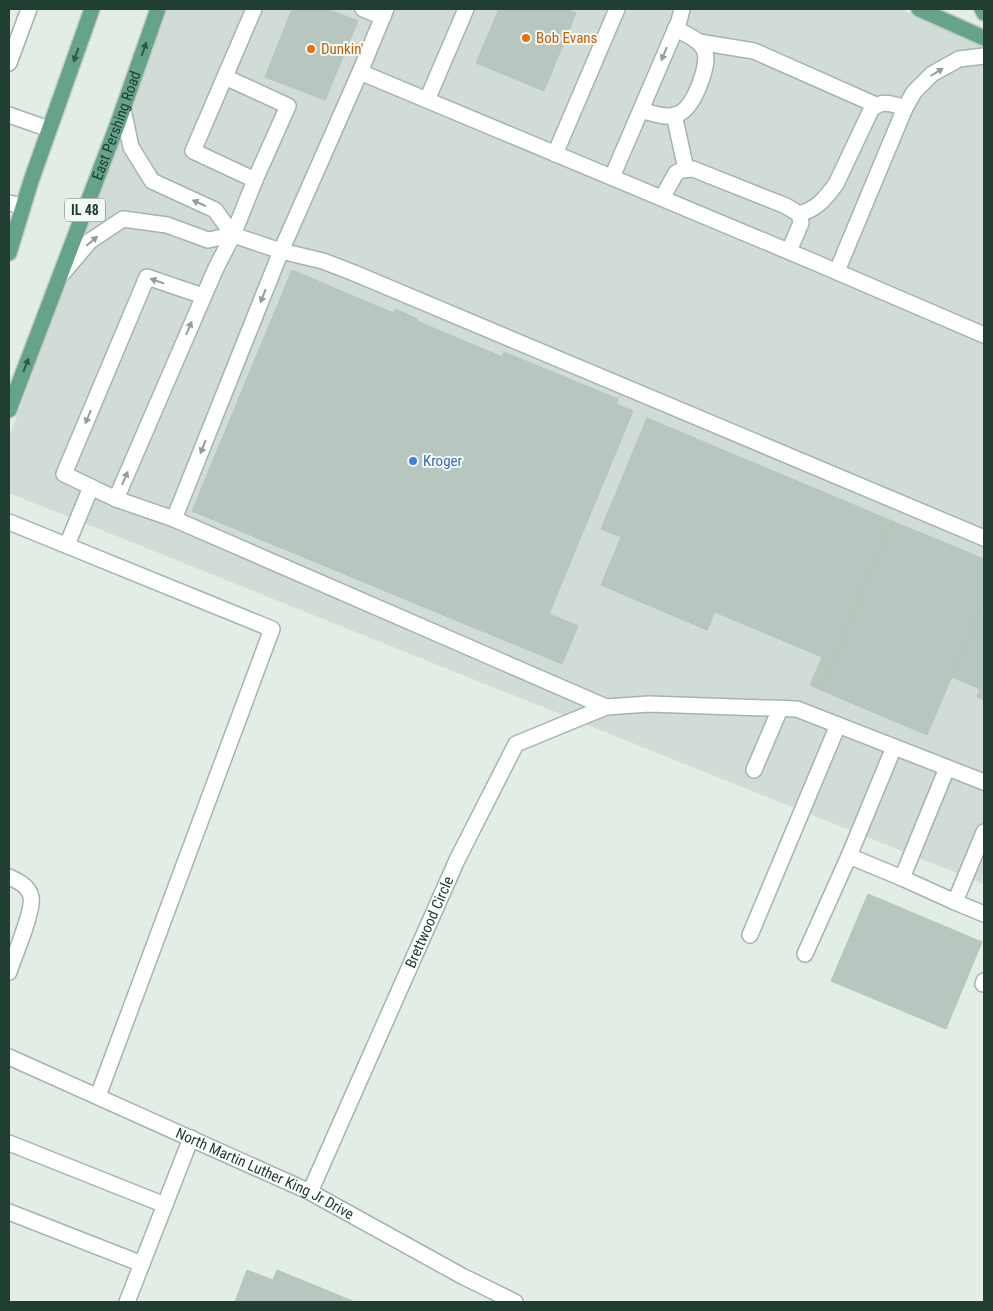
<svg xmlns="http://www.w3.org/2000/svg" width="993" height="1311" viewBox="0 0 993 1311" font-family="'Roboto Condensed',sans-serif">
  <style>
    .built { fill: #d0dcd5 }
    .building { fill: #b7c7bf; stroke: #b4c6bc }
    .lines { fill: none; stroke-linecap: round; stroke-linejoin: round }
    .minor-casing { stroke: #a4b5ad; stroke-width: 18 }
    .major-casing { stroke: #c1c9c6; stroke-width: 18 }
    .minor { stroke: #fff; stroke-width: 15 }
    .major { stroke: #65a38b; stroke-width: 15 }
    .oneway { fill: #325749 }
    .oneway2 { fill: #909e99 }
    .food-dot { fill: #e8710a; stroke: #f3f9f5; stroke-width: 2 }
    .shop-dot { fill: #3f7fe0; stroke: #f3f9f5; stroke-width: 2 }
    .labels { text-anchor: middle; stroke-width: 4; stroke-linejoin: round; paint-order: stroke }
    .shield { fill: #f3f9f5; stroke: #60766d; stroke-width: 1 }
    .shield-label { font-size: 14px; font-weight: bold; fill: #213e33 }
    .food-label { font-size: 15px; fill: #c56008; stroke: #f3f9f5; text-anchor: start }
    .street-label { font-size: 15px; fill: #213e33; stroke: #f3f9f5 }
    .shop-label { font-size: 15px; fill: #366cbe; stroke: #f3f9f5; text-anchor: start }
  </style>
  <rect width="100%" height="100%" fill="#e2ede6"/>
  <path class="built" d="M166,9H900L984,45V884L9,493V438Z"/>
  <path class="building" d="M292,9H327L358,21L325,100L265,77Z
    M499,9H565L576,13L544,91L476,63Z
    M292,270L393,313L395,309L418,319L417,321L502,357L504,352L618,399L616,404L633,411L549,614L578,626L562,664L192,511Z
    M647,418L892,521L821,690L810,685L822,657L715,612L707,630L601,585L621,537L601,529Z
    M892,521L984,559V601L927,735L821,690Z
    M984,601V700L977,697L980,689L952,677Z
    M868,894L982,942L946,1029L831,981Z
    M247,1270L273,1280L277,1270L355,1302H235Z"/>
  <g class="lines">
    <defs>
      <g id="minor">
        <path d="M254,9L193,151L255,180L233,235L216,268L116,499L174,519L281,251L360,72L814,262L984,335"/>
        <path d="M363,9L383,17"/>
        <path d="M699,42L754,51L876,105"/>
        <path d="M9,63L29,9"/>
        <path d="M360,72L386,9"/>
        <path d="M225,77L288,106L255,180"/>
        <path d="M427,100L466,9"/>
        <path d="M123,109L131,147L152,181L215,210L233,235"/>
        <path d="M641,110C673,121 686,119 699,86C712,52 708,43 675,29"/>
        <path d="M9,115L49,129"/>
        <path d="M674,115L686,169"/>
        <path d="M555,154L617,9"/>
        <path d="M612,177L679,21L682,9"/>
        <path d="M662,198L676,173L682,170L693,169L786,206L799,214L801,223L789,251"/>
        <path d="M9,203L23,206"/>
        <path d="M799,214C817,209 825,199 836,184L871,110C882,99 892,104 905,108"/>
        <path d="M837,271L905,108L914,92L932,74L959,59L984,56"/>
        <path d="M62,274L90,241L123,219L167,225L208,240L233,235L281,251L323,261L354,273L984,538"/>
        <path d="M116,499L64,474L147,277L203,296"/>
        <path d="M174,519L606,707L649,704L797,709L984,782"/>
        <path d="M9,522L272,629L98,1096"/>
        <path d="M67,545L91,487"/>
        <path d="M894,747L849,856L902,878"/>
        <path d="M947,768L902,878L955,902"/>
        <path d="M754,770L780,709"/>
        <path d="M984,832L955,902L984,914"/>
        <path d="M9,877C18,881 29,886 31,897C34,911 14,956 9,972"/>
        <path d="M750,935L838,725"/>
        <path d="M805,954L849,856"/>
        <path d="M983,984L984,981"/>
        <path id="s1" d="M9,1057L310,1192L462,1276L515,1302"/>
        <path d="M9,1143L165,1205"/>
        <path id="s2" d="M310,1192L457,860L516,744L606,707"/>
        <path d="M9,1212L142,1264"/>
        <path d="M127,1302L191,1138"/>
      </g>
      <g id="major">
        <path d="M919,9L984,38"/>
        <path d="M982,9L984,13"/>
        <path d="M9,253L31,181L92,9"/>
        <path id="s3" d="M9,410L118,123L158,9"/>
      </g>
    </defs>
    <use href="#minor" class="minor-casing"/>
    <use href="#major" class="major-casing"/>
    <use href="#minor" class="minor"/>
    <use href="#major" class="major"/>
  </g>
  <defs><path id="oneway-solid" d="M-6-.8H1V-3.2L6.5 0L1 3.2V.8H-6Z" transform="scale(1.25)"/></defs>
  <g class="oneway">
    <use href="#oneway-solid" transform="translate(144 49) rotate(-71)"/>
    <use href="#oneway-solid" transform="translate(76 55) rotate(109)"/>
    <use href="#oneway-solid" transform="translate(26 365) rotate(-69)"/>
  </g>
  <g class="oneway2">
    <use href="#oneway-solid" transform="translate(664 54) rotate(113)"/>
    <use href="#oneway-solid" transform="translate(937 72) rotate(-32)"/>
    <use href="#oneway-solid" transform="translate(199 203) rotate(-156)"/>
    <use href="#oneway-solid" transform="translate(92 241) rotate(-40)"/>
    <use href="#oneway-solid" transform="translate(157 281) rotate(-161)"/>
    <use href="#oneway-solid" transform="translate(263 296) rotate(112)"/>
    <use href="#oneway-solid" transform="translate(189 328) rotate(-67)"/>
    <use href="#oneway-solid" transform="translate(88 417) rotate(113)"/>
    <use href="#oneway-solid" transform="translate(203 447) rotate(112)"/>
    <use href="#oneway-solid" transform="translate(125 478) rotate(-67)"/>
  </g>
  <g class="food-dot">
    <circle cx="526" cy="38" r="5"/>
    <circle cx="311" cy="49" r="5"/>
  </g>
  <circle class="shop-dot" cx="413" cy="461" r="5"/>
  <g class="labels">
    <rect class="shield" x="65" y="198.5" width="40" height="23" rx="4"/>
    <g class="shield-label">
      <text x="85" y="215">IL 48</text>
    </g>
    <g class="food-label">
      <text x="536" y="43">Bob Evans</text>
      <text x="321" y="54">Dunkin'</text>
    </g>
    <g class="street-label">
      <text dy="5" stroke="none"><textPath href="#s3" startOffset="304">East Pershing Road</textPath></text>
      <text dy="5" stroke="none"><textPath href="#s2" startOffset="295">Brettwood Circle</textPath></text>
      <text dy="5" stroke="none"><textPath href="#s1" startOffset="281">North Martin Luther King Jr Drive</textPath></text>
    </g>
    <g class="shop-label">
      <text x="423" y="466">Kroger</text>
    </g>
  </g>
  <rect width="993" height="1311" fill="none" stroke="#213e33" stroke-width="20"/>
</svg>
